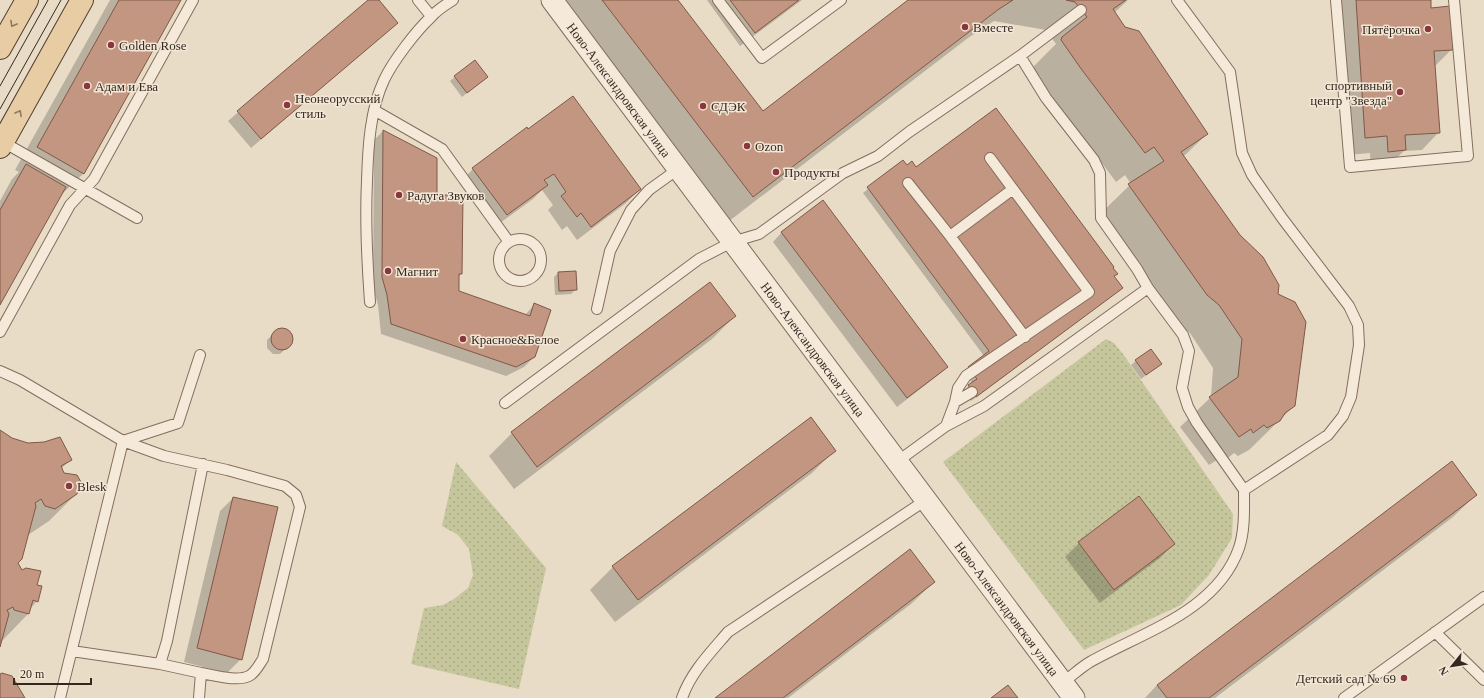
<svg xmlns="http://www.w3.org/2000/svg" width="1484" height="698" viewBox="0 0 1484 698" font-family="Georgia,serif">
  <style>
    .grass { fill: url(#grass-dots) }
    .shadow { fill: #0003 }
    .building { fill: #c39681; stroke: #7f5847 }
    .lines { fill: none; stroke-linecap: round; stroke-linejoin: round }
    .lane-casing { stroke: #836e5e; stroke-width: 12 }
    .street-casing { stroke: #836e5e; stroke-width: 23 }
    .primary-casing { stroke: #513e32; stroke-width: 24 }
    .lane { stroke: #f5ead9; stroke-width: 10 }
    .street { stroke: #f5ead9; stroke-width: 21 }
    .primary { stroke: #e8cca3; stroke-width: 22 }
    .tram { stroke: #352820; stroke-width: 1 }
    .oneway { stroke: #8e7a62 }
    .poi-dot { fill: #8b353d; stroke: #f2e7d6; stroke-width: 1.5 }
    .labels { text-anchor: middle; stroke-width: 3; stroke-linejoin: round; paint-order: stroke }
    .poi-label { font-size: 13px; fill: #352820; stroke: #f2e7d6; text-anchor: start }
    .street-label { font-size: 13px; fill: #352820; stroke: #f2e7d6 }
  </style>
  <defs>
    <pattern id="grass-dots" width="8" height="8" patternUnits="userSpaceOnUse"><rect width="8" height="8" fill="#c5c69c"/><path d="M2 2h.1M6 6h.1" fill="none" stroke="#aaaa86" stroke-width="1.8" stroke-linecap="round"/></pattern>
  </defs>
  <rect width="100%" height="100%" fill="#e9dcc7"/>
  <path class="grass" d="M1106,339L1114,343L1123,354L1233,514L1232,538L1209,575L1181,605L1084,650L943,462Z
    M456,462L546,568L519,689L411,664L424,608L443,605L454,599L468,588L473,575L469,549L458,535L442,526Z"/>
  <path class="shadow" d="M110,0H180L84,173L60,196L0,303V201L12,179L19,172L15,170Z
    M369,0H377L387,32L251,148L228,121Z
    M555,0H677L763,112L910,0H1128L1114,13L1207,134L1183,157L1276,295L1294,406L1249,450L1238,456L1234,453L1224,461L1222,457L1209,465L1180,427L1211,397L1213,368L1190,333L1178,324L1100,214L1131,184L1125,175L1116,182L1054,99L1033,69V67L1056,44L1046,30L994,21L968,38L724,225Z
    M707,0H802L740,46Z
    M1337,0H1430V9L1452,49L1435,66L1439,132L1422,150L1404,151L1387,167L1371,169L1370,153L1348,155Z
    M455,77H487L462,97L450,81Z
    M383,131L436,196L461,274L458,277V292L525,315L534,305V357L524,367L506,376L381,334L378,305L373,287L374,140Z
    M528,131L640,189L626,203L577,240L567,226L562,230L548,210L553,205L542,190L533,199L493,228L459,183L473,169Z
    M903,161L907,166L916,169L1113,276L1117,292L971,401L964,391L972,383L964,372L984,356L863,193Z
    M782,232L947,367L937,376L897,407L773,242Z
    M558,273L576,289L571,294L555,295L554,277Z
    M710,283L735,316L712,339L514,489L489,456L512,433Z
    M278,329L286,330L291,336V343L280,354H273L267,348V340Z
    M1136,361L1161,364L1141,379L1131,365Z
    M0,431L12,439L70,460L61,469L76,494L49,521L28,535L17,563L22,571L36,586L37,601L30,609L29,613L0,643Z
    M835,450L812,473L615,622L590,590L613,567Z
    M1476,495L1453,517L1215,698H1145L1157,685Z
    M233,498L241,659L227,673L184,662L220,511Z
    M1139,498L1174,544L1160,558L1100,603L1065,557L1079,543Z
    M934,582L911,604L788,698H717Z"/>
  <path class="building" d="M119,0H181L84,174L37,147Z
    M368,0H379L398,23L261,139L237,111Z
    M602,0H678L763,111L908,0H1013L999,9L753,197Z
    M730,0H799L755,33Z
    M1066,0H1126L1113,9L1125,27L1139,31L1208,134L1181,152L1240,235L1263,257L1279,285L1278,294L1295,302L1306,322L1295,406L1285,413L1280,421L1267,428L1264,425L1253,433L1251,429L1239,437L1209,397L1238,377L1242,339L1219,305L1207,295L1128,184L1164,161L1154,147L1145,153L1082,70L1061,40L1062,37L1087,17L1075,2Z
    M1356,0H1431V8L1450,6L1453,50L1434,51L1440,133L1405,135L1406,150L1388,152L1387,136L1365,138Z
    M475,60L488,77L467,93L454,76Z
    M573,96L641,189L591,227L581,213L577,217L561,196L566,192L554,174L544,180L548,185L507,215L472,168L527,127L528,129Z
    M996,108L1114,267L1113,268L1118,274L1114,276L1123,288L976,397L968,385L977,379L968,367L989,351L867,187L903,160L907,165L912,161L916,167Z
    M383,130L437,158V195H463L462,274H459V291L530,316L534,303L551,310L535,357L516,367L391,324L387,295L382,277Z
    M26,164L66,187L0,305V210Z
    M823,200L948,367L907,398L781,232Z
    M576,271L577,290L559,291L558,272Z
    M710,282L736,316L537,467L511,432Z
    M271 339a11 11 0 1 1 22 0a11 11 0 1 1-22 0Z
    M1151,349L1162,364L1146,375L1135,360Z
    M811,417L836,451L638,600L612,566Z
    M0,430L12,438L28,443L44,442L60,437L72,460L61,466L64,473L77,475L81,482L77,494L55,509L45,506L41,499L35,503L36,506L22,559L18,563L22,570L26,568L41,571L37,585L42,586L38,602L33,600L29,614L14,610L13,607L7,610L9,614L0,647Z
    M1452,461L1477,495L1209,698H1167L1157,685Z
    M1139,496L1175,544L1114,590L1078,542Z
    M233,497L278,507L242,660L197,648Z
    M910,549L935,582L783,698H715Z
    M2,673L12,676L25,698H0V674Z
    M1008,685L1018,698H991Z"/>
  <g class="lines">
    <defs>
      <path id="lane" d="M418,0L431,16
        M718,0L762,58L841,0
        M1336,0L1350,167L1468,156L1454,0
        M1020,56L1081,10
        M374,110L442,149L509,242
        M3,142L137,218
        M908,183L950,236L1025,337
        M950,236L1013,189
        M499 260a21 21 0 1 1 42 0a21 21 0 1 1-42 0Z
        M370,302C367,261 365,221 367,181C368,147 370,110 384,80C393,61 416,31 431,17C437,10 445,5 453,0
        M597,309L610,251L631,210L649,190L678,169
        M0,332L70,205L94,179L193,0
        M0,371L20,380L123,441L60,698
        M955,402L972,392
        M505,403L699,259L732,242L759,234L843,173L878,156L909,132L1020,56L1046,98L1094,160L1100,173L1101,218L1137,269L1148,288
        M946,426L955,402L958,388L966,376L1089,292L990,158
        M123,441L164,456L227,470L285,486L296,495L300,507L263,659C259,665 255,673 249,676C237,682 214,675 201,673
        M123,441L178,423L200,355
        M898,461L946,426L984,406L1148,288L1183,335L1189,351L1182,388L1188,407L1197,423L1244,490
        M1435,632L1484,680
        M72,651L160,664L201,673L199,698
        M160,664L167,641L203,464
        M1063,682C1072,676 1080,668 1090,662C1143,632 1217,611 1239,548C1245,530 1244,509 1244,490L1328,435L1343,416L1351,397L1359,345L1358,325L1349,306L1282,218L1252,175L1242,153L1230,72L1177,0
        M682,698C691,672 711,652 728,632L926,500
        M1344,698L1484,597"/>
      <g id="street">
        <path id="s1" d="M552,0L1074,698"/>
      </g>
      <path id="primary" d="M0,48L27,0
        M0,147L82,0"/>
    </defs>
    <use href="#lane" class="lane-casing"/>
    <use href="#street" class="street-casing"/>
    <use href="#primary" class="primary-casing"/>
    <use href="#lane" class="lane"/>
    <use href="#street" class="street"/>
    <use href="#primary" class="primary"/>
    <path class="tram" d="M0,86L48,0
      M0,109L61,0"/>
  </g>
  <defs><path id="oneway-chevron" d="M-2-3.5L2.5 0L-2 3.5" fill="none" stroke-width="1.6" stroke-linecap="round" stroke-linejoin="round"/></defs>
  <g class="oneway">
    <use href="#oneway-chevron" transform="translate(13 24) rotate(119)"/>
    <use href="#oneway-chevron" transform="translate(19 113) rotate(-61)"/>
  </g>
  <g class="poi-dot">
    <circle cx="965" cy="27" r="4"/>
    <circle cx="1428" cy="29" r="4"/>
    <circle cx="111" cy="45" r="4"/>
    <circle cx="87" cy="86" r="4"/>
    <circle cx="1400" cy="92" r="4"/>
    <circle cx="287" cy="105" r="4"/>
    <circle cx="703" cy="106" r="4"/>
    <circle cx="747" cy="146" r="4"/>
    <circle cx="776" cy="172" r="4"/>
    <circle cx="399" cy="195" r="4"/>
    <circle cx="388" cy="271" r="4"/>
    <circle cx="463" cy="339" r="4"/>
    <circle cx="69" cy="486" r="4"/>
    <circle cx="1404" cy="678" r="4"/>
  </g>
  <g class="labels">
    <g class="poi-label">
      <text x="973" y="32">Вместе</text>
      <text x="1420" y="34" text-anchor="end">Пятёрочка</text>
      <text x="119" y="50">Golden Rose</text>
      <text x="1392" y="90" text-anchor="end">спортивный<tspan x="1392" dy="15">центр "Звезда"</tspan></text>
      <text x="95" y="91">Адам и Ева</text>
      <text x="295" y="103">Неонеорусский<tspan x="295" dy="15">стиль</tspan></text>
      <text x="711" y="111">СДЭК</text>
      <text x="755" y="151">Ozon</text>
      <text x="784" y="177">Продукты</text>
      <text x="407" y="200">Радуга Звуков</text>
      <text x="396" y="276">Магнит</text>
      <text x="471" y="344">Красное&amp;Белое</text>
      <text x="77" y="491">Blesk</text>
      <text x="1396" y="683" text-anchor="end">Детский сад № 69</text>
    </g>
    <g class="street-label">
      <text dy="5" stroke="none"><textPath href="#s1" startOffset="112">Ново-Александровская улица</textPath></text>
      <text dy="5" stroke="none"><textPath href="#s1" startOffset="436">Ново-Александровская улица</textPath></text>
      <text dy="5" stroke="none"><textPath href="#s1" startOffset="760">Ново-Александровская улица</textPath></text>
    </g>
  </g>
  <g transform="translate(1452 666) rotate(240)" stroke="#f2e7d6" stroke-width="3" paint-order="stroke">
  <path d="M0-3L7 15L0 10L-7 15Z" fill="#352820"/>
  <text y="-6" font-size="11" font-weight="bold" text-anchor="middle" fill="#352820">N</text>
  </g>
  <path d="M14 678v6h77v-6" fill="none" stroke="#352820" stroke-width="2"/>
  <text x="20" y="678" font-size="12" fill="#352820" stroke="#f2e7d6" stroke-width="3" paint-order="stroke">20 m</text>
</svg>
